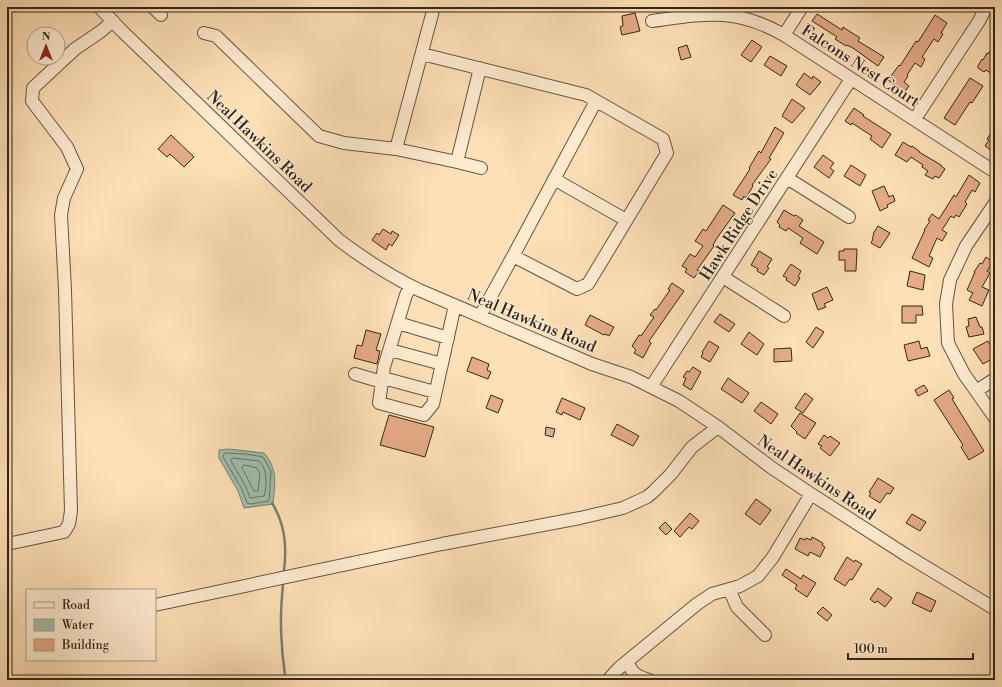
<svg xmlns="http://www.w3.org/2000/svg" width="1002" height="687" viewBox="0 0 1002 687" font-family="'Libre Bodoni',serif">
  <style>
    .water { fill: #a0bdad; stroke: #748173 }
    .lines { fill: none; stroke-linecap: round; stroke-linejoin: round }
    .shore { stroke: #687265; stroke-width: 1 }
    .stream { stroke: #748173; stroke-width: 2.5 }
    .building { fill: #e4ab86; stroke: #31261d }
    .minor-casing { stroke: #645443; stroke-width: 14 }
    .minor { stroke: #feebd0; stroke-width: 12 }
    .labels { text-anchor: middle; stroke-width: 3; stroke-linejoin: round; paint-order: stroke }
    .street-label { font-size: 16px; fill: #31261d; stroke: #feebd0 }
  </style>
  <rect width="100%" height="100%" fill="#fee0b6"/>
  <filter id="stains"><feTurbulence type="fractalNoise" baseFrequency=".005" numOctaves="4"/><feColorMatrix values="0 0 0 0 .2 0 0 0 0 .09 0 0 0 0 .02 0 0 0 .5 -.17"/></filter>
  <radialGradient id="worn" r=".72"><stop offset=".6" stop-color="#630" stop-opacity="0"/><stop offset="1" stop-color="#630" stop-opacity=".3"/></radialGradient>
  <path class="water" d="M229,449L264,453C278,469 275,484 273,504L244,508L238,491L219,458V450Z"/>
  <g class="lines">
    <path class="shore" d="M225,453L246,454L263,457L271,471L269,501L251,504L247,503L242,489L223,457Z
      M233,458L259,461C268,469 267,486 264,496L250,498L246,487L231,461Z
      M244,465L257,468L260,474L258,491H254L242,468Z"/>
    <path class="stream" d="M272,503C285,524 287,546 284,571
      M283,585C281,605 280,626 282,645C282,657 285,668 285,680"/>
  </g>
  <path class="building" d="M635,13L640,31L622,35L620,27L623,26L622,16Z
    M817,14L842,30L843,27L849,31L860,38L858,41L884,57L878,66L853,48L847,45L846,46L835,39L837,37L812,21Z
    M935,15L947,23L941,33L943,34L938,42L934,39L922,57L925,59L921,67L915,63L907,75L908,76L904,82L909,86L904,93L888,80L899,65L900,66L916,41L918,42Z
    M752,40L762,47L751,62L741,55Z
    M995,44V76L986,70L984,72L978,68V66L982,59L983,60L987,53L988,54Z
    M687,45L691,57L681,60L678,48Z
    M770,56L787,66L781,76L764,65Z
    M804,73L812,79L813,76L821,82L810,95L796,85Z
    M970,78L983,86L972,103L970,102L955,125L944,118Z
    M792,99L805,108L792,123L782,116Z
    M854,108L864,115L863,116L891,134L882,148L870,139L872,136L852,123L851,125L845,121Z
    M775,127L784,133L769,158L771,159L752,185L753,186L746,198L744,196L742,200L733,195L750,169L749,168L759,151L761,153Z
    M995,132V153L985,146L989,140L987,139L991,133L993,135Z
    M171,135L194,157L184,167L170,154L167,157L158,149Z
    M903,142L911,147L912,146L919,151V152L941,165V166L945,169L939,178L935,176L933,179L925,175L928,171L922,167L923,165L911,157L907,162L895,155Z
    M823,155L834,163L830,168L834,171L829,178L814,167Z
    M851,165L866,175L860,186L844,176Z
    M969,175L980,183L975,192L972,190L965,202L967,204L959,217L956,215L954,218L951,216L942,230L947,233L942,241L937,238L929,256L933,258L929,267L912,258L925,230H924L930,221L928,220L932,214L939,219L954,195L956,197Z
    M884,186L889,197L893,195L895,201L887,205L888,207L880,211L872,191Z
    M723,205L735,213L717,238L713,245L714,246L697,270L699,271L694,278L685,272L687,269L682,266L690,254L695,257L703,246L695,241L703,229L706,231Z
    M784,210L794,216L796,215L803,220L799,226L824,242L817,254L800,243L803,238L788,228L786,231L779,227L780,225L777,222Z
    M878,226L890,233L880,248L871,243L873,239L872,238L874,235L873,234Z
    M383,229L391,234L392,231L399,235L392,246L389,244L386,250L372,240L377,233L379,235Z
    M844,249H857L856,271H845V260H839V251H844Z
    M759,251L772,259L767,267L769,268L764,275L757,271L758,269L751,265Z
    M986,257L993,262L987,271L990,273L982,287L989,290L982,306L969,300L973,293L967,290L975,272H974L980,263L982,264Z
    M791,264L801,271L798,277L800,278L795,286L786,280L787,278L783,276Z
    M910,271L925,275L923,290L907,286Z
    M672,283L684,291L649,341L651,343L643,358L634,353L636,350L632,346L639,335L641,336L654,317L650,315L655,309L656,310L670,290L668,289Z
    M827,287L833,300L824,304L826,307L818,310L812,294Z
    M902,306H922L923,315H916V323H902Z
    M720,314L735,324L729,332L714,322Z
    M590,315L614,327L609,336L605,334L604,335L585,325Z
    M976,317L980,327H982L984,334L969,337L966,327L969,326L968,319Z
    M816,327L824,332L813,348L806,342Z
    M366,330L381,334L376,350L380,351L377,364L354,358L357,345L362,346Z
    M749,332L764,344L757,355L741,344Z
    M709,341L719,347L710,362L701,357L703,353L702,352L704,349Z
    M919,341L921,349L927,347L930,356L908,361L904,345Z
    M988,341L995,354L990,357L992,359L983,364L973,349Z
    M791,348L792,361L774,362V349Z
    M472,357L489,364L487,370L491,372L488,379L467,371Z
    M693,367L701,372L691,390L683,385L686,378L683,377L687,371L689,372Z
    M728,378L749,393L742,403L721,389Z
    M924,385L928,391L918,396L915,390Z
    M949,390L954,398L952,399L984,451L969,460L961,447L963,445L934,400Z
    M805,393L813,399L803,413L795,408Z
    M491,395L503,400L498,413L486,408Z
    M562,398L585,408L580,420L563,412L562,415L556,412Z
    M761,402L778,414L771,424L754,411Z
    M800,413L816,423L805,439L796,433L797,432L791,426Z
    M389,415L434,427L425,457L380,445Z
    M617,424L639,436L633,446L611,435Z
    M546,427L555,429L553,437L545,435Z
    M824,435L828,438L830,436L840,443L830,456L820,448L822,446L818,444Z
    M878,478L894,488L890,494L887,493L880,503L869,496L871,493L869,492Z
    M756,499L771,510L760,525L745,514Z
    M690,513L699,521L692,529L689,527L680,537L674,531Z
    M912,514L926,522L920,531L906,523Z
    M665,522L672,529L666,535L659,528Z
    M812,537L823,543L822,545L825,547L820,557L810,552L808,556L795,549L800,538L805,540L806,538L811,540Z
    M847,557L854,562L855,560L862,564L852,580L850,579L845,586L834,579Z
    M786,569L801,579L803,575L816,583L807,597L795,589L797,585L782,575Z
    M878,588L892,598L885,607L877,601L875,603L870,599Z
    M917,592L936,601L931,612L912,603Z
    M823,607L832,615L827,621L817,613Z"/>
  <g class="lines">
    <defs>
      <path id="minor" d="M99,7L122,31L339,240C364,259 390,276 419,290L592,364L631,377L679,401L718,427L772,468L811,494L906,555L995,609
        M153,7L161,15
        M652,21C704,14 735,7 784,35L995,172
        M204,33L216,36L319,136L344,143L396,149L457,162L480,68
        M784,35L802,7
        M422,54L586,95L663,139L667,153L588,284L577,289L513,256L480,316
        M915,119L979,21L986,7
        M396,149L434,7
        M457,162L481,168
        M787,178L849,217
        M554,179L626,220
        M995,203L966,246L950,280L946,304L948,343L964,374L995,418
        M513,256L596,101
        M723,277L784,316
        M411,286L406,295L384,367L379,403L424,415L433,404L455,305
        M398,323L448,338
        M390,350L442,364
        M355,374L382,382
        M383,378L435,392
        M651,387L851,79
        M976,391L995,379
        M7,544L64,532L69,524L71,511L65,290L61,215L64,198L77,169L67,147L32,101L33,88L75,49L100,32L113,21
        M729,589L737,607L765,635
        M155,605L442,544L580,518L623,508L647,497L653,492L671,474L692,447L718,427
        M627,662C633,674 636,676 649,680
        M608,680L619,668L697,604L712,594L740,586L758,576L773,557L811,494"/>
    </defs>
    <use href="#minor" class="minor-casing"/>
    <use href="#minor" class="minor"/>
  </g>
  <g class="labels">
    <g class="street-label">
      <text transform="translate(861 65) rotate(33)" y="6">Falcons Nest Court</text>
      <text transform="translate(260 141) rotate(44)" y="6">Neal Hawkins Road</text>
      <text transform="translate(738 224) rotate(-57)" y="6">Hawk Ridge Drive</text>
      <text transform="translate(532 320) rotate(23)" y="6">Neal Hawkins Road</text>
      <text transform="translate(817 477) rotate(34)" y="6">Neal Hawkins Road</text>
    </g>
  </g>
  <rect width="1002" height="687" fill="none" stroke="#fee0b6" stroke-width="24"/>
  <rect x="8" y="8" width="986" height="671" fill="none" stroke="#31261d" stroke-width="2"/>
  <rect x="12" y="12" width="978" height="663" fill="none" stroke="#31261d"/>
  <rect x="26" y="589" width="130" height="72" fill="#feebd0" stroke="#ac9c88"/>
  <rect x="34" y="602" width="20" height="6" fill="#feebd0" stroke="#ac9c88"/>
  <text x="62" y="609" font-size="12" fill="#31261d">Road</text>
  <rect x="34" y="619" width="20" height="12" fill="#a0bdad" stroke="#ac9c88"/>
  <text x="62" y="629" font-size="12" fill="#31261d">Water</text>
  <rect x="34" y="639" width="20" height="12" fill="#e4ab86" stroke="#ac9c88"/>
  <text x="62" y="649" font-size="12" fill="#31261d">Building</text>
  <g transform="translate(46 46)"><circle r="19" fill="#feebd0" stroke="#ac9c88"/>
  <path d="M0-3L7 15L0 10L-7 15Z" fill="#8f2418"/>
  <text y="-6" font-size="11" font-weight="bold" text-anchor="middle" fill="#31261d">N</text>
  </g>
  <path d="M848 653v6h125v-6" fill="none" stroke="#31261d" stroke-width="2"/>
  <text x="854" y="653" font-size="12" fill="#31261d" stroke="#feebd0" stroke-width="3" paint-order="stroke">100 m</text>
  <rect width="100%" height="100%" filter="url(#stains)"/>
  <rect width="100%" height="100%" fill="url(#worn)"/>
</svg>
